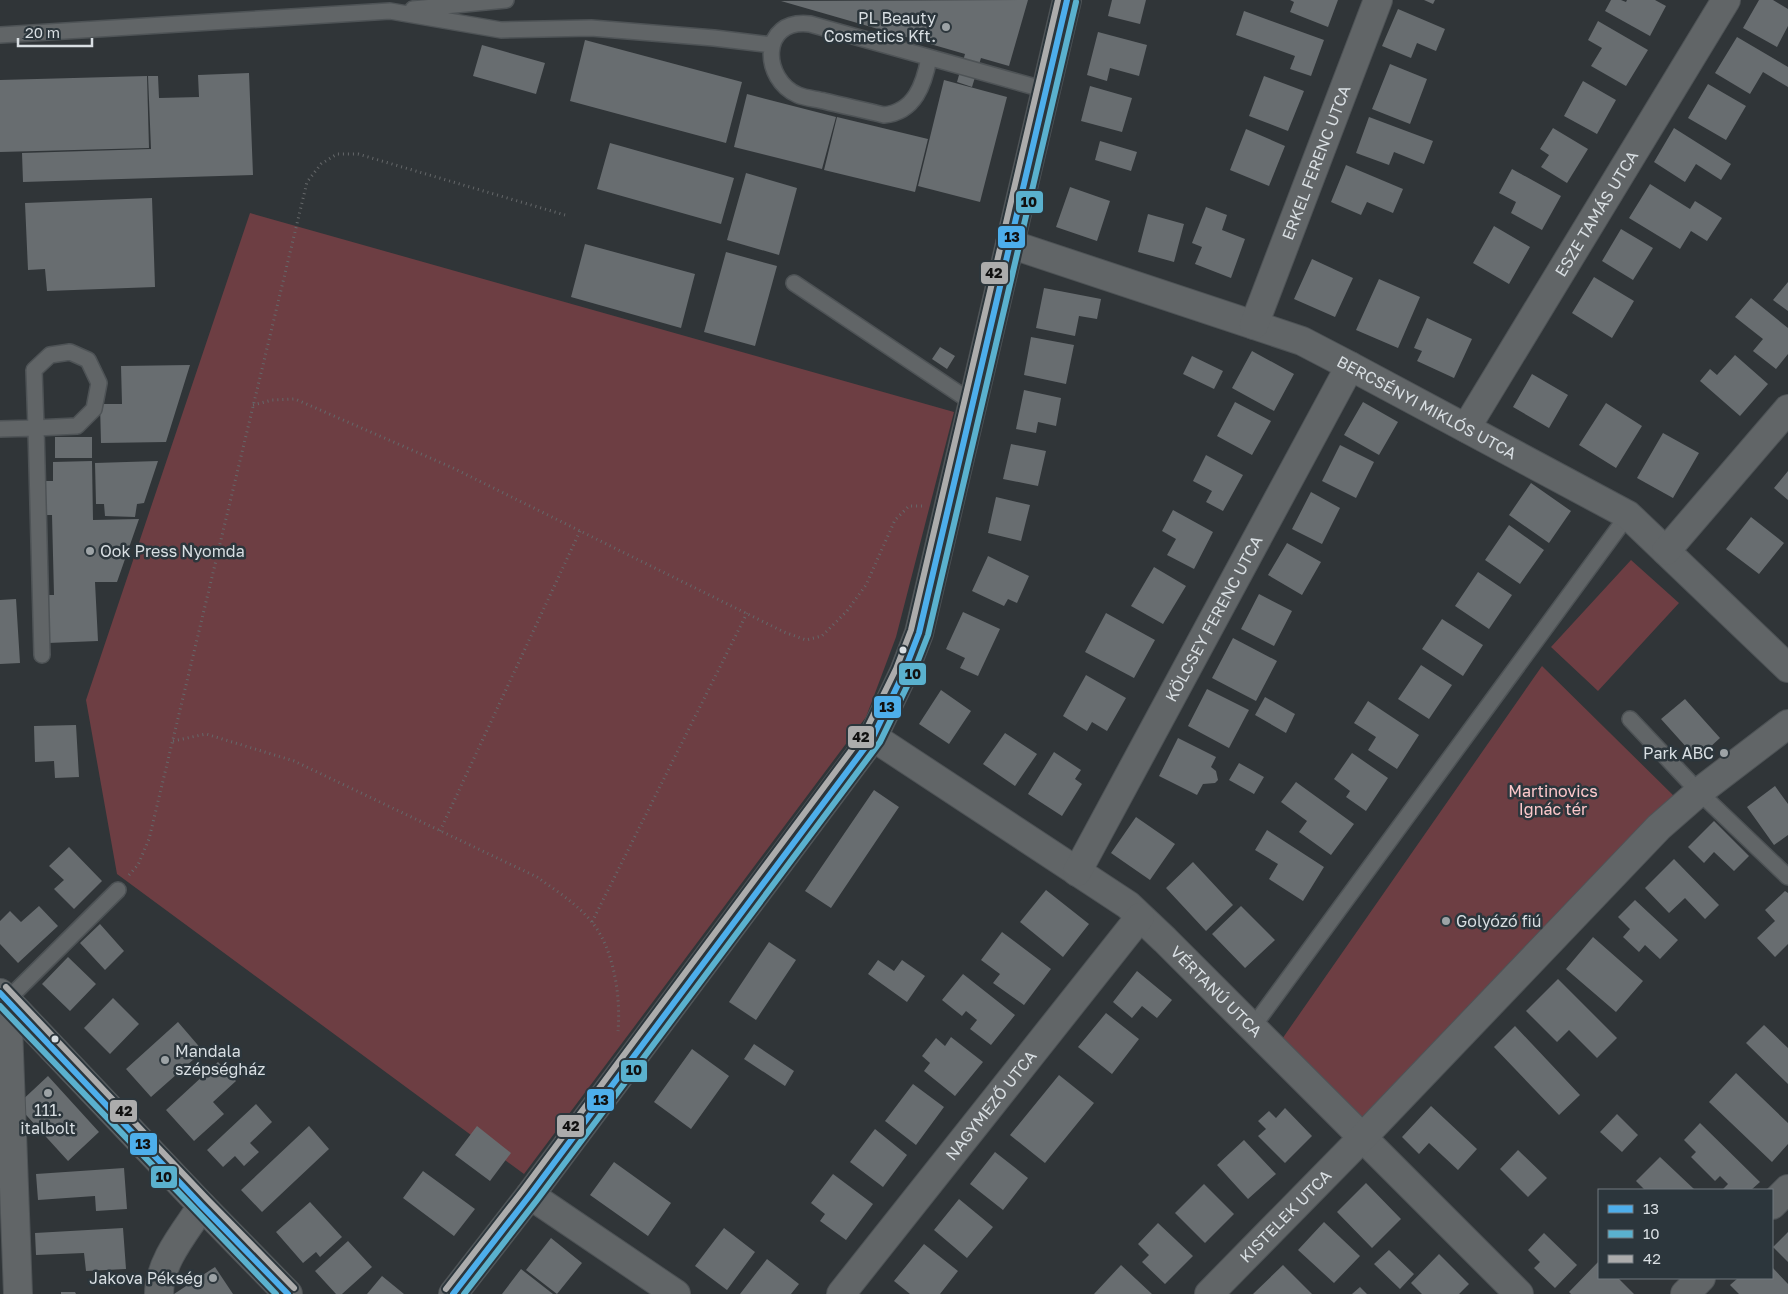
<svg xmlns="http://www.w3.org/2000/svg" width="1788" height="1294" viewBox="0 0 1788 1294" font-family="'Golos Text',sans-serif">
  <style>
    .green { fill: #6d3e43 }
    .building { fill: #686d70 }
    .lines { fill: none; stroke-linecap: round; stroke-linejoin: round }
    .lane-casing { stroke: #4e5356; stroke-width: 18 }
    .street-casing { stroke: #4e5356; stroke-width: 30 }
    .secondary-casing { stroke: #4e5356; stroke-width: 30 }
    .path { stroke: #65686a; stroke-width: 3; stroke-dasharray: 1 4; stroke-linecap: butt }
    .lane { stroke: #616567; stroke-width: 15 }
    .street { stroke: #616567; stroke-width: 28 }
    .secondary { stroke: #616567; stroke-width: 28 }
    .bus-1-casing { stroke: #2c363c; stroke-width: 10 }
    .bus-2-casing { stroke: #2c363c; stroke-width: 10 }
    .bus-3-casing { stroke: #2c363c; stroke-width: 10 }
    .bus-1 { stroke: #4daeeb; stroke-width: 6 }
    .bus-2 { stroke: #5ab1ce; stroke-width: 6 }
    .bus-3 { stroke: #acacac; stroke-width: 6 }
    .poi-dot { fill: #9da3a6; stroke: #2c363c; stroke-width: 2 }
    .bus-dot { fill: #d8dee2; stroke: #2c363c; stroke-width: 2 }
    .labels { text-anchor: middle; stroke-width: 5; stroke-linejoin: round; paint-order: stroke }
    .poi-label { font-size: 16px; fill: #d8dee2; stroke: #2c363c; text-anchor: end }
    .street-label { font-size: 16px; fill: #d8dee2; stroke: #2c363c }
    .park-label { font-size: 16px; fill: #fdc8cb; stroke: #2c363c }
    .line-badge { stroke: #2c363c; stroke-width: 2 }
    .pale-badge-label { font-size: 14px; text-anchor: middle; font-weight: bold; fill: #111 }
  </style>
  <rect width="100%" height="100%" fill="#303538"/>
  <path class="green" d="M250,213L954,412L896,637L866,717L524,1174L117,874L86,700Z
    M1631,560L1679,603L1598,691L1551,647Z
    M1542,666L1677,799L1364,1124L1280,1042Z"/>
  <path class="building" d="M1028,0L1009,66L981,58L972,87L957,82L965,54L781,1Z
    M1112,0H1146L1140,24L1108,16Z
    M1290,0H1338L1328,27L1290,12L1294,2Z
    M1424,0H1435L1433,4Z
    M1611,0H1621L1626,2L1627,0H1655L1666,6L1650,36L1605,11Z
    M1759,0H1773L1788,9V26L1777,47L1743,28Z
    M1398,9L1445,29L1436,51L1417,43L1411,58L1382,46Z
    M1244,11L1324,40L1311,76L1290,69L1295,56L1236,35Z
    M1598,21L1648,50L1626,86L1591,66L1602,48L1588,40Z
    M1098,32L1147,45L1139,76L1110,68L1107,81L1087,75Z
    M1737,37L1788,67V87L1763,72L1750,94L1715,73Z
    M585,40L742,82L726,143L570,101Z
    M482,45L545,63L536,94L473,76Z
    M1390,64L1427,79L1410,124L1372,109Z
    M249,73L253,175L23,182L22,153L151,149L148,76H158L159,98L199,97L198,75Z
    M147,76L149,148L0,152V80Z
    M1264,76L1304,91L1288,131L1249,116Z
    M944,80L1007,97L980,202L918,186Z
    M1583,81L1616,100L1597,134L1564,116Z
    M1708,84L1746,106L1726,140L1688,118Z
    M1090,86L1132,98L1122,132L1081,121Z
    M747,94L836,117L822,169L734,147Z
    M837,117L928,139L915,192L824,170Z
    M1369,117L1433,141L1424,164L1394,152L1389,165L1356,153Z
    M1553,128L1588,149L1567,183L1541,167L1549,155L1540,149Z
    M1674,128L1731,164L1721,180L1696,164L1685,182L1654,162Z
    M1246,129L1285,146L1269,186L1230,170Z
    M1100,141L1137,152L1131,171L1095,160Z
    M610,143L734,178L721,224L597,189Z
    M1346,165L1403,189L1393,213L1367,202L1361,215L1331,202Z
    M1512,169L1561,196L1542,230L1511,213L1516,202L1499,193Z
    M746,173L797,188L779,255L727,240Z
    M1650,184L1690,209L1695,201L1722,218L1707,241L1691,231L1680,249L1629,218Z
    M1070,187L1110,201L1097,241L1056,227Z
    M152,198L155,287L47,291L45,269L28,270L25,203Z
    M1206,207L1227,215L1222,230L1245,239L1231,278L1195,264L1202,247L1192,243Z
    M1148,214L1184,224L1174,262L1138,252Z
    M1494,226L1530,247L1509,284L1473,263Z
    M1621,229L1653,248L1633,280L1602,261Z
    M585,244L695,274L681,328L571,297Z
    M726,252L777,266L755,346L704,332Z
    M1312,259L1353,278L1335,317L1294,299Z
    M1594,277L1634,301L1612,338L1572,313Z
    M1379,279L1420,297L1398,348L1356,330Z
    M1788,282V311L1773,300Z
    M1044,288L1101,299L1097,319L1079,316L1075,336L1036,328Z
    M1751,298L1788,328V354L1776,369L1753,351L1763,339L1735,317Z
    M1427,318L1472,339L1454,378L1417,361L1422,351L1414,348Z
    M1031,337L1074,345L1066,384L1024,375Z
    M940,347L955,356L947,369L932,359Z
    M1252,351L1294,374L1274,411L1232,388Z
    M1735,355L1768,384L1740,416L1700,381L1710,369L1717,375Z
    M1192,356L1223,371L1214,389L1183,374Z
    M190,365L166,442L101,443L100,404H122L121,366Z
    M1532,374L1568,395L1549,428L1513,407Z
    M1024,390L1061,398L1056,426L1038,422L1036,433L1016,429Z
    M1235,402L1271,421L1252,455L1217,436Z
    M1363,402L1398,422L1379,455L1344,435Z
    M1606,403L1642,426L1616,468L1579,445Z
    M1663,433L1699,453L1673,498L1637,478Z
    M55,437H92V458H55Z
    M1011,444L1046,451L1038,486L1003,479Z
    M1340,445L1374,462L1356,498L1322,481Z
    M1206,455L1243,475L1223,511L1206,502L1212,491L1193,481Z
    M92,461L93,520L139,519L117,582H95L98,641L48,643L47,595H54L52,515H44L43,481H53V462Z
    M158,461L144,503L137,504L135,517L105,516L104,504H96L95,463Z
    M1788,471V500L1774,488Z
    M1531,483L1571,511L1549,543L1509,515Z
    M1311,492L1340,508L1322,544L1292,529Z
    M996,497L1030,505L1021,541L988,533Z
    M1173,510L1213,532L1194,569L1167,555L1176,539L1162,531Z
    M1751,517L1784,543L1759,574L1726,549Z
    M1509,525L1544,550L1520,584L1485,560Z
    M1287,543L1321,562L1302,595L1268,575Z
    M988,556L1029,576L1017,603L1008,599L1004,606L972,591Z
    M1154,567L1186,586L1163,624L1131,606Z
    M1478,572L1512,595L1489,629L1455,606Z
    M1259,594L1292,611L1274,646L1241,629Z
    M16,599L20,663L0,664V600Z
    M963,612L1000,629L978,676L960,668L965,658L946,649Z
    M1106,613L1155,640L1134,678L1085,652Z
    M1442,619L1483,645L1463,676L1422,649Z
    M1233,638L1277,661L1256,701L1212,678Z
    M1421,665L1452,685L1429,719L1398,699Z
    M1086,675L1126,698L1107,731L1092,722L1087,731L1063,716Z
    M1207,689L1249,710L1229,748L1188,726Z
    M941,690L971,711L949,744L919,724Z
    M1265,697L1295,714L1286,733L1255,715Z
    M1685,699L1720,738L1697,759L1661,719Z
    M1368,701L1419,735L1397,769L1368,750L1376,737L1354,723Z
    M76,725L79,777L55,778L54,761L35,762L34,726Z
    M1005,733L1037,754L1015,786L983,764Z
    M1178,738L1216,757L1211,767L1216,771L1218,780L1215,783L1203,784L1197,795L1159,776Z
    M1054,752L1081,770L1075,779L1082,784L1062,816L1028,794Z
    M1352,753L1388,778L1366,811L1346,797L1350,791L1334,779Z
    M1239,763L1264,777L1254,794L1229,780Z
    M1296,782L1354,824L1331,855L1299,832L1307,821L1281,802Z
    M1775,786L1788,804V835L1774,845L1747,807Z
    M874,790L899,807L831,908L805,891Z
    M1136,817L1175,844L1150,880L1111,853Z
    M1714,821L1749,856L1734,871L1714,852L1704,863L1688,847Z
    M1267,830L1324,867L1303,901L1269,879L1278,864L1255,850Z
    M69,847L102,881L74,909L54,889L64,880L49,866Z
    M1674,859L1719,905L1705,919L1685,898L1669,913L1645,888Z
    M1193,862L1233,905L1206,931L1166,888Z
    M1046,890L1089,924L1063,957L1020,922Z
    M1785,891L1788,893V944L1775,957L1757,938L1775,921L1765,910Z
    M1635,900L1678,940L1660,959L1645,945L1639,952L1623,937L1630,929L1618,917Z
    M39,906L58,926L18,963L0,944V921L10,911L21,922Z
    M1241,906L1275,940L1245,968L1212,934Z
    M100,924L124,951L105,970L80,943Z
    M1002,932L1051,969L1024,1005L993,983L1000,974L981,960Z
    M1593,937L1643,981L1616,1012L1566,969Z
    M769,942L796,960L756,1020L729,1002Z
    M68,957L96,984L70,1011L42,984Z
    M878,960L894,971L902,960L925,976L907,1002L868,974Z
    M1137,971L1172,1000L1157,1018L1142,1006L1132,1018L1113,1002Z
    M963,974L1015,1015L991,1045L970,1029L977,1020L966,1011L962,1016L942,1000Z
    M1558,979L1617,1038L1597,1058L1569,1030L1557,1042L1526,1011Z
    M113,998L139,1024L110,1054L84,1028Z
    M1106,1013L1139,1039L1112,1074L1078,1047Z
    M178,1022L203,1051L151,1097L126,1069Z
    M1764,1025L1788,1048V1084L1746,1043Z
    M1515,1026L1580,1095L1559,1115L1494,1047Z
    M951,1037L983,1062L955,1096L924,1071L930,1063L922,1056L936,1038L945,1046Z
    M754,1044L794,1071L785,1086L744,1059Z
    M692,1049L729,1076L691,1129L654,1102Z
    M218,1062L236,1081L213,1102L224,1114L194,1141L166,1110Z
    M1736,1073L1788,1123V1144L1772,1162L1709,1102Z
    M1059,1075L1094,1103L1045,1163L1010,1135Z
    M48,1076L99,1132L68,1161L17,1105Z
    M913,1084L944,1107L916,1145L885,1121Z
    M256,1104L272,1122L250,1143L259,1152L244,1166L235,1156L223,1167L207,1150Z
    M1431,1106L1477,1149L1458,1170L1429,1143L1419,1154L1402,1137Z
    M1285,1108L1312,1136L1285,1163L1258,1136L1266,1129L1258,1121L1269,1111L1276,1118Z
    M1617,1114L1638,1135L1622,1152L1600,1132Z
    M1700,1123L1760,1182L1751,1190H1722L1728,1184L1720,1176L1715,1181L1691,1157L1696,1152L1684,1140Z
    M309,1126L329,1149L262,1212L241,1190Z
    M477,1126L511,1153L490,1181L455,1155Z
    M875,1129L907,1155L883,1187L850,1162Z
    M1244,1140L1276,1174L1248,1199L1217,1165Z
    M1518,1150L1547,1178L1528,1197L1500,1169Z
    M995,1152L1028,1178L1003,1210L970,1184Z
    M1660,1157L1695,1190H1645L1636,1181Z
    M614,1162L671,1203L648,1236L590,1195Z
    M124,1168L127,1209L96,1211L95,1196L38,1200L36,1174Z
    M423,1171L475,1209L454,1236L403,1198Z
    M833,1174L873,1204L846,1240L820,1221L825,1214L811,1203Z
    M1366,1183L1401,1219L1372,1248L1337,1212Z
    M1204,1184L1234,1214L1205,1243L1175,1213Z
    M959,1199L993,1227L967,1258L934,1230Z
    M310,1202L342,1237L320,1257L316,1252L303,1263L276,1232Z
    M1324,1222L1360,1256L1334,1283L1298,1250Z
    M1158,1223L1193,1256L1165,1284L1142,1262L1149,1255L1138,1244Z
    M123,1228L126,1269L86,1271L84,1253L36,1255L35,1233Z
    M724,1228L755,1252L727,1290L695,1266Z
    M1788,1232V1262L1773,1247Z
    M1544,1233L1577,1265L1555,1288L1534,1268L1540,1262L1528,1250Z
    M551,1238L582,1263L557,1294L526,1270Z
    M348,1241L372,1267L342,1294H336L315,1271Z
    M924,1244L958,1271L940,1294H910L894,1281Z
    M1389,1250L1414,1274L1400,1289L1374,1264Z
    M1439,1254L1469,1284L1459,1294H1422L1411,1283Z
    M767,1259L799,1284L791,1294H740Z
    M1599,1261V1278H1618L1634,1294H1571L1569,1292Z
    M1121,1265L1152,1294H1094Z
    M1283,1265L1312,1294H1253Z
    M215,1267L233,1294H174Z
    M1772,1267L1788,1284V1294H1739L1730,1285L1738,1278H1772Z
    M521,1269L553,1294H502Z
    M382,1276L404,1294H367Z
    M1360,1287L1367,1294H1352Z
    M61,1292H75L76,1294H61Z"/>
  <g class="lines">
    <defs>
      <path id="lane" d="M413,9L506,0
        M0,35L390,11L501,30L591,28L714,38L772,45
        M929,58C924,84 915,112 884,115C864,110 844,106 824,101C816,99 805,98 798,95C762,80 759,18 810,24L1046,90
        M794,283L973,403
        M70,352L88,360L99,383L94,409L77,426L36,428L34,370L50,355Z
        M0,429L36,428L42,655
        M1630,719L1699,792L1788,877
        M7,1000L118,890
        M1252,1028L1628,515"/>
      <g id="street">
        <path id="s1" d="M1010,244L1302,341L1350,366L1628,515L1788,668"/>
        <path id="s2" d="M1254,325L1378,0"/>
        <path id="s3" d="M1466,428L1726,0"/>
        <path d="M1666,551L1788,409"/>
        <path id="s4" d="M873,737L1128,905L1165,940L1519,1294"/>
        <path id="s5" d="M1077,872L1350,366"/>
        <path d="M7,1000L18,1294"/>
        <path d="M530,1195L676,1294"/>
        <path d="M1772,1205L1788,1189"/>
        <path d="M159,1294C159,1262 185,1232 202,1206"/>
        <path d="M453,1294L530,1195L873,737L904,672L919,633L1067,0"/>
        <path id="s6" d="M841,1294L1140,917"/>
        <path id="s7" d="M1209,1294L1362,1138L1659,827L1699,792L1788,724"/>
        <path d="M1685,1294L1701,1278"/>
      </g>
      <path id="secondary" d="M0,993L202,1206L288,1294"/>
    </defs>
    <use href="#lane" class="lane-casing"/>
    <use href="#street" class="street-casing"/>
    <use href="#secondary" class="secondary-casing"/>
    <path class="path" d="M253,405L272,400L295,399L451,467L784,632L806,640L822,636L847,611L866,585L895,520L909,506H922
      M173,741L206,734L294,761L537,877C555,890 576,903 591,921C614,948 621,997 618,1031
      M440,831L580,531
      M129,875L138,865L149,839L307,182L321,164L337,154H358L565,215
      M592,922L747,613"/>
    <use href="#lane" class="lane"/>
    <use href="#street" class="street"/>
    <use href="#secondary" class="secondary"/>
    <defs>
      <path id="bus-1" d="M0,993L202,1206L288,1294
        M453,1294L530,1195L873,737L904,672L919,633L1067,0"/>
      <path id="bus-2" d="M0,1006L276,1294
        M464,1294L537,1200L880,742L912,676L928,635L1076,2"/>
      <path id="bus-3" d="M6,987L208,1200L294,1288
        M446,1289L523,1190L865,732L896,669L911,630L1058,0"/>
    </defs>
    <use href="#bus-1" class="bus-1-casing"/>
    <use href="#bus-2" class="bus-2-casing"/>
    <use href="#bus-3" class="bus-3-casing"/>
    <use href="#bus-1" class="bus-1"/>
    <use href="#bus-2" class="bus-2"/>
    <use href="#bus-3" class="bus-3"/>
  </g>
  <g class="poi-dot">
    <circle cx="946" cy="27" r="5"/>
    <circle cx="90" cy="551" r="5"/>
    <circle cx="1724" cy="753" r="5"/>
    <circle cx="1446" cy="921" r="5"/>
    <circle cx="165" cy="1060" r="5"/>
    <circle cx="48" cy="1093" r="5"/>
    <circle cx="213" cy="1278" r="5"/>
  </g>
  <g class="bus-dot">
    <circle cx="903" cy="650" r="4.5"/>
    <circle cx="55" cy="1039" r="4.5"/>
  </g>
  <g class="labels">
    <g class="poi-label">
      <text x="936" y="24">PL Beauty<tspan x="936" dy="18">Cosmetics Kft.</tspan></text>
      <text x="100" y="557" text-anchor="start">Ook Press Nyomda</text>
      <text x="1714" y="759">Park ABC</text>
      <text x="1456" y="927" text-anchor="start">Golyózó fiú</text>
      <text x="175" y="1057" text-anchor="start">Mandala<tspan x="175" dy="18">szépségház</tspan></text>
      <text x="48" y="1116" text-anchor="middle">111.<tspan x="48" dy="18">italbolt</tspan></text>
      <text x="203" y="1284">Jakova Pékség</text>
    </g>
    <g class="street-label">
      <text dy="6" stroke="none"><textPath href="#s2" startOffset="174">ERKEL FERENC UTCA</textPath></text>
      <text dy="6" stroke="none"><textPath href="#s3" startOffset="251">ESZE TAMÁS UTCA</textPath></text>
      <text dy="6" stroke="none"><textPath href="#s1" startOffset="449">BERCSÉNYI MIKLÓS UTCA</textPath></text>
      <text dy="6" stroke="none"><textPath href="#s5" startOffset="288">KÖLCSEY FERENC UTCA</textPath></text>
      <text dy="6" stroke="none"><textPath href="#s4" startOffset="429">VÉRTANÚ UTCA</textPath></text>
      <text dy="6" stroke="none"><textPath href="#s6" startOffset="241">NAGYMEZŐ UTCA</textPath></text>
      <text dy="6" stroke="none"><textPath href="#s7" startOffset="109">KISTELEK UTCA</textPath></text>
    </g>
    <g class="park-label">
      <text x="1553" y="797">Martinovics<tspan x="1553" dy="18">Ignác tér</tspan></text>
    </g>
  </g>
  <g class="line-badge">
    <rect x="1015" y="190" width="29" height="24" rx="5" fill="#5ab1ce"/>
    <rect x="997" y="225" width="29" height="24" rx="5" fill="#4daeeb"/>
    <rect x="980" y="261" width="29" height="24" rx="5" fill="#acacac"/>
    <rect x="898" y="662" width="29" height="24" rx="5" fill="#5ab1ce"/>
    <rect x="873" y="695" width="29" height="24" rx="5" fill="#4daeeb"/>
    <rect x="847" y="725" width="28" height="24" rx="5" fill="#acacac"/>
    <rect x="620" y="1059" width="28" height="24" rx="5" fill="#5ab1ce"/>
    <rect x="586" y="1088" width="29" height="24" rx="5" fill="#4daeeb"/>
    <rect x="109" y="1099" width="29" height="24" rx="5" fill="#acacac"/>
    <rect x="556" y="1114" width="29" height="24" rx="5" fill="#acacac"/>
    <rect x="129" y="1132" width="29" height="24" rx="5" fill="#4daeeb"/>
    <rect x="150" y="1165" width="28" height="24" rx="5" fill="#5ab1ce"/>
  </g>
  <g class="pale-badge-label">
    <text x="1029" y="207">10</text>
    <text x="1012" y="242">13</text>
    <text x="994" y="278">42</text>
    <text x="913" y="679">10</text>
    <text x="887" y="712">13</text>
    <text x="861" y="742">42</text>
    <text x="634" y="1075">10</text>
    <text x="601" y="1105">13</text>
    <text x="124" y="1116">42</text>
    <text x="571" y="1131">42</text>
    <text x="143" y="1149">13</text>
    <text x="164" y="1182">10</text>
  </g>
  <rect x="1598" y="1189" width="175" height="90" fill="#2c363c" stroke="#71797e"/>
  <rect x="1608" y="1205" width="25" height="8" fill="#4daeeb" stroke="#71797e"/>
  <text x="1643" y="1214" font-size="15" fill="#d8dee2">13</text>
  <rect x="1608" y="1230" width="25" height="8" fill="#5ab1ce" stroke="#71797e"/>
  <text x="1643" y="1239" font-size="15" fill="#d8dee2">10</text>
  <rect x="1608" y="1255" width="25" height="8" fill="#acacac" stroke="#71797e"/>
  <text x="1643" y="1264" font-size="15" fill="#d8dee2">42</text>
  <path d="M18 38v8h74v-8" fill="none" stroke="#d8dee2" stroke-width="2.5"/>
  <text x="25" y="38" font-size="15" fill="#d8dee2" stroke="#2c363c" stroke-width="4" paint-order="stroke">20 m</text>
</svg>
